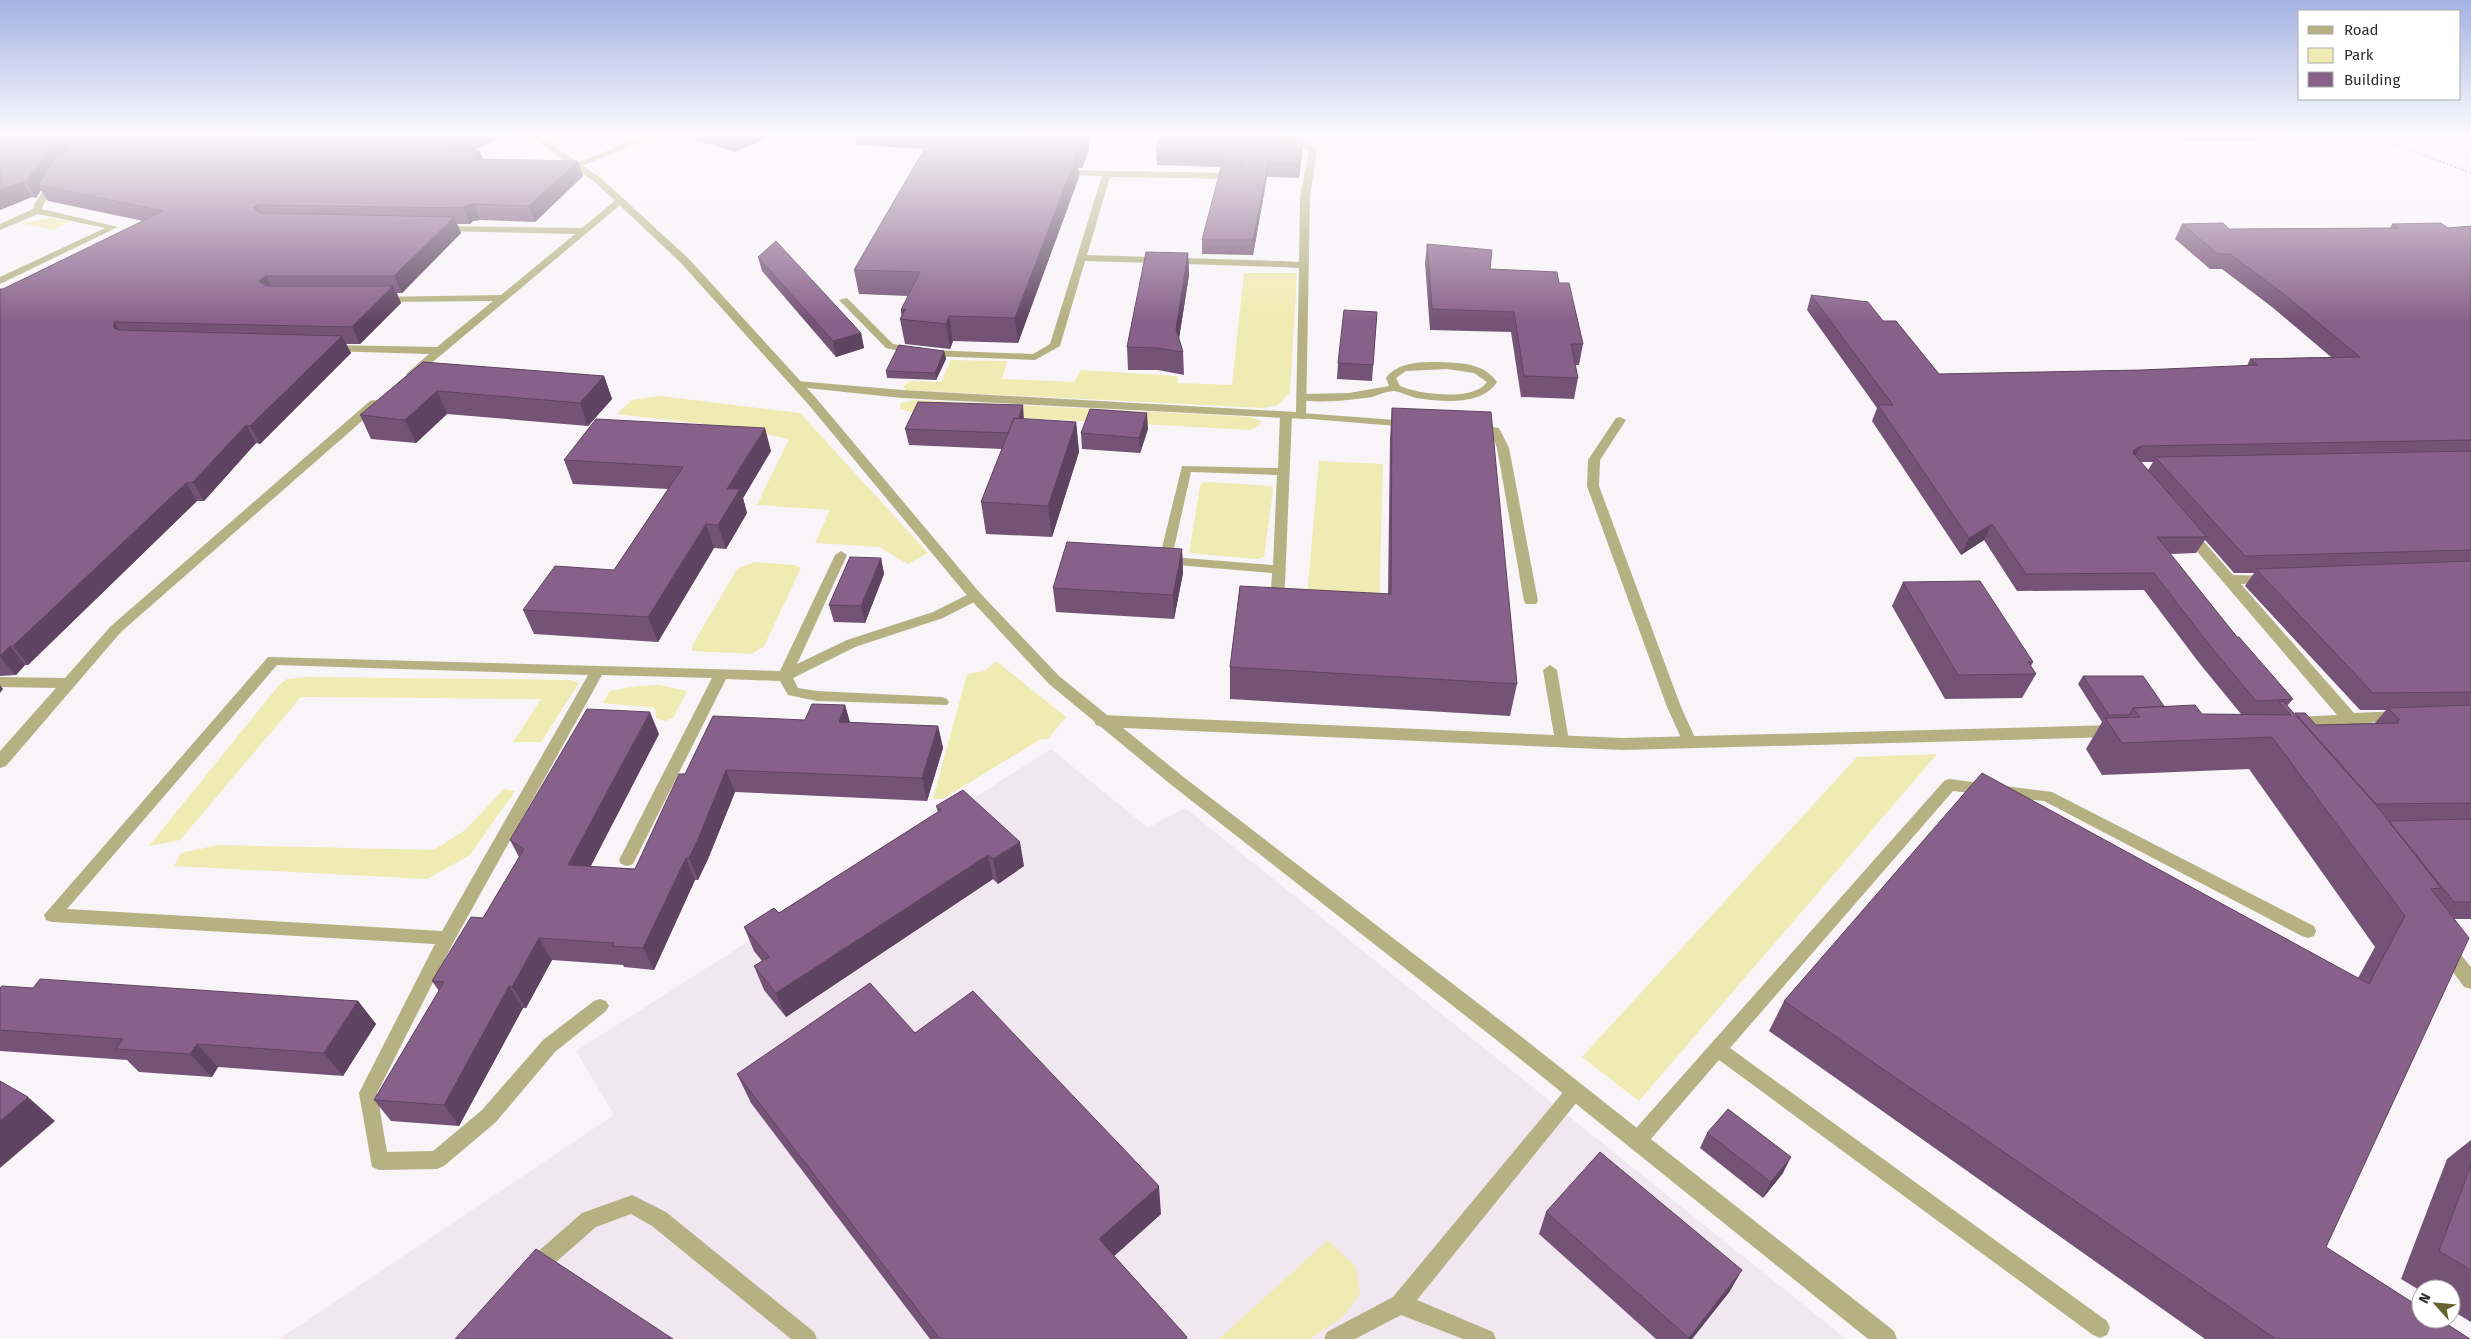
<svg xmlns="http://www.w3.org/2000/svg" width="2471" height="1339" viewBox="0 0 2471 1339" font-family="'Fira Sans',sans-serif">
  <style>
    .built { fill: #f1e7f1 }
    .green { fill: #f0ebb2 }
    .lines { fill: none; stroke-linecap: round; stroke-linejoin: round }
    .path { stroke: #918e91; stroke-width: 2; stroke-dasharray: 2 2; stroke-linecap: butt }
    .service { fill: #b5b183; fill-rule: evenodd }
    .minor { fill: #b5b183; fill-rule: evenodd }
    .tertiary { fill: #b5b183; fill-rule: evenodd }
    .wall { fill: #755377; fill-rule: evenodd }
    .shaded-wall { fill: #5f4461 }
    .building { fill: #88618a; stroke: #5f4461 }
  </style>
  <rect width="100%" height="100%" fill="#f8f4f8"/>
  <path class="built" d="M1051,749L1148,828L1185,808L1846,1339H279L614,1115L576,1051Z"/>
  <path class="green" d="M53,218L71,222L53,230L20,223Z
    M1244,273H1297L1290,392L1278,405L1263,408L906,390L903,387L910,381L941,382L951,360L1007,361L1002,379L1074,382L1081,370L1177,376L1178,383L1232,385Z
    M660,396L800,413L928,553L908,564L879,547L815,543L830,510L757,505L789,439L730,427L617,414L632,400Z
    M916,400L1251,417L1261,421L1260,425L1250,430L910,412L900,409L901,403Z
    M1319,461L1383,464L1379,613L1306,608Z
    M1209,482L1272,486L1273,491L1264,557L1257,559L1189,553L1200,486L1202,483Z
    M754,562L795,565L801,568L764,646L752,654L692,651L693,644L737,569Z
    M996,661L1066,717L1048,739H1041L942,799H933L967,674L985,671Z
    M306,677L571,680L579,683L541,742H513L541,699L301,697L180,840L149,846L279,685L287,679Z
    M659,685L687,691L673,718L665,721L656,718L655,708L603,703L610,691L638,686Z
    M1937,754L1639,1101L1582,1057L1857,757Z
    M504,789L515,791L470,855L427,879L174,866L181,853L218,845L434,850L465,830Z
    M1328,1240L1356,1267L1360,1294L1342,1318L1310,1339H1219Z"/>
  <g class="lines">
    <path class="path" d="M2368,134L2471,173"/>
    <path class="service" d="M1248,134C1273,133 1299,130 1317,151L1310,153L1290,139L1252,136Z
      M1059,170L1236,173L1240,176L1236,179L1110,177L1087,255L1280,261L1285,264L1280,267L1085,261L1060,346L1035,360L928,356L890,349L886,348L839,300L847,298L893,344L928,350L1033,354L1050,344L1102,176L1062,175L1059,174Z
      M39,202L43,205L42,209L118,227L0,284V277L105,228L38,214L0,230V224L33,209L36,203Z
      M1458,363C1474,365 1487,368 1497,382C1482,406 1442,402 1416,398C1409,396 1401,392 1394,391C1387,391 1378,395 1372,397C1358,399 1306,406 1297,397L1302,394L1349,393L1389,386L1386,378C1400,358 1436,362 1458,363ZM1447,369L1474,373L1487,382C1474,402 1418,394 1400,386L1396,378L1406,371Z
      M1286,412L1292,415L1284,607L1277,611L1270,607L1272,573L1165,564L1159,560L1182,466L1278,468L1280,415ZM1191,472L1277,475L1273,565L1172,557Z
      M1302,413L1409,421L1415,424L1409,427L1298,418V414Z
      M1620,417L1626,420L1600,460L1599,486L1681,707L1697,742L1695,746H1685L1683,742L1667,707L1587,486L1588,460L1616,418Z
      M1475,424L1499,428L1509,448L1538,601L1536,604H1526L1524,601L1497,448L1491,433L1471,429L1469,427Z
      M841,551L847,555L797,664L847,640H857L859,643L857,646L793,678L798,688L817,691L942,697L947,699L949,702L947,705L817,701L788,695L780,681L726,679L635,860L633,864L627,866L621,864L619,860L712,678L602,675L453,943L377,1093L387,1152L433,1151L482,1110L543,1040L594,1001L600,999L606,1001L609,1006L606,1011L555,1052L496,1122L444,1166L437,1169L379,1170L372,1167L359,1093L435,944L52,922L46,920L44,915L268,657L780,671L835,555ZM277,665L588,675L442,931L67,909Z
      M1550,665L1557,670L1569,741L1567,745H1557L1555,741L1543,670Z
      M1949,779L2052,792L2314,926L2316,931L2314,936L2308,938L2302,936L2044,801L1953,791L1730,1048L2107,1321L2110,1328L2107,1335L2100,1338L2093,1335L1719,1060L1644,1147L1637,1150L1630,1147L1628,1141L1630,1135L1944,781Z
      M1575,1083L1581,1085L1584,1091L1581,1097L1417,1300L1493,1332L1496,1339H1463L1401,1315L1355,1339H1324L1327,1332L1393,1297L1569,1085Z
      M632,1195L666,1212L814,1332L817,1339H791L652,1226L631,1214L596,1227L540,1276L533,1279L526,1276L523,1269L526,1262L582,1213Z"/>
    <path class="minor" d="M648,134H659L580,167L572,165Z
      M1313,148L1317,151L1310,196L1306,419L902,398L797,387L791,384L797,381L902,390L1296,412L1299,268L1280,267L1275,264L1280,261L1299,262L1300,196L1309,151Z
      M52,176L60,178L42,207H36L34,205Z
      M617,199L625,201L416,376H408L406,374L429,354L329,351L323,348L329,345L437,347L493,301L379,302L374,299L375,297L501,295L575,234L440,231L435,228L437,226L582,228Z
      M374,400L378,401V407L121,632L6,766L0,768V751L56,688L0,687V677L65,678L111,626L370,401Z
      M2188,528L2193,529L2233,575L2275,576L2277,579L2275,582L2241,584L2354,713L2399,711L2404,712L2407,716L2404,720L2293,729L2287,727L2285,723L2287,719L2293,717L2337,715L2183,535L2181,532Z
      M975,591L980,593L982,596L980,599L943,618L852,648L845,643L847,640L933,612Z
      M1102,715L1623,738L2115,725L2121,727L2123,731L2121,735L2115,737L1623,750L1102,727L1096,725L1094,721L1096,717Z
      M2445,940L2451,943L2471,967V989L2464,987L2439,953L2436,948L2439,943Z"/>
    <path class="tertiary" d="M527,134H537L602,179L689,259L816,398L980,593L1059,676L1181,775L1518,1034L1894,1331L1897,1339H1868L1504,1046L1169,783L1049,684L970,599L808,404L681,263L596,183Z"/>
  </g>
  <path class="wall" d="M0,134H505L474,151L483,159L578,161L583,176L535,222L480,220L473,221L470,224H457L461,233L402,293H397L401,303L360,344H346L351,353L260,444L256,443L204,501H197L28,665H25L16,675L0,676V289H3L143,221L48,201L41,190L36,198L32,197L0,210Z
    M693,134H776L735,152L695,140Z
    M855,134H1088L1089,150L1082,168H1078L1079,177L1018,343L953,341L950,349L905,344L900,319L902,316L901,310L908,296L859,294L854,270L925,149L857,145Z
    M2176,134H2257L2254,141H2185Z
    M1275,138L1303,139L1302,152L1299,178L1267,177L1253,255L1202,254V240L1223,167L1157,165L1156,151Z
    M2182,224L2229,229L2390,228L2392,224L2448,228L2471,226V919H2454L2326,1247L2470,1339H2205L1769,1031L1784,1001L2358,978L2375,947L2249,769L2102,775L2086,749L2102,722L2078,684L2083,676L2164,706L2202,714H2241L2200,664L2144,590L2017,591L1984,540L1961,555L1872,421L1877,408L1807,310L1811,295L1883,321L1939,374L2142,370L2247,366L2250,359L2331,357L2272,307L2222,269H2210L2175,239ZM2141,462H2153L2148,470ZM2205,540L2234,573H2254L2245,586L2360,710H2386L2375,723L2316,725L2294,714L2287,706L2293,699L2237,637L2170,554L2196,553Z
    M1427,244L1490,269L1559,283L1583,344L1579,365H1575L1578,378L1574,399L1521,397L1511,332L1430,330L1425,263Z
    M1188,253L1189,275L1179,338L1183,352L1184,375L1158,370H1128L1127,347Z
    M758,257L861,333L864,348L836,357L762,271Z
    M1377,312L1372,381L1337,379L1338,363Z
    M944,351L946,359L936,380L887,378L886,371Z
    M423,362L604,376L612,399L588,426L447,414L416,443L371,439L360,415Z
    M1392,408L1517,684L1510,716L1230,699V667L1388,594L1390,438Z
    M1024,419L1076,422L1079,452L1052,537L986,534L981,502L1002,449L909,445L905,429Z
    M1148,429L1140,453L1082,449L1081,433Z
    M771,451L743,498L747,513L726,549L714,548L658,642L534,634L523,610L614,570L668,489L573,484L564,460Z
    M1182,549L1183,573L1174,619L1056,612L1053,588Z
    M881,558L884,574L865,623L834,622L829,605Z
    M1903,582L2033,662L2031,666L2036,674L2022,698L1945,699L1892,606Z
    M845,705L850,722L938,726L943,748L927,801L735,792L708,859L698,880H695L654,970L624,967L623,965L552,960L526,1008H523L459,1126L391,1121L374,1100L439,991L432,981L483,918L519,857L510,840L659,734L590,867L635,869L685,774L805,720Z
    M936,806L1024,866L998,884L993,879L786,1017L764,990L754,966L762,961L754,951L744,927L779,913L938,812Z
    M0,988H33L358,1001L376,1024L343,1076L218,1067L212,1077L139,1072L127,1060L0,1051Z
    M915,1033L1161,1214L1114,1256L1187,1337V1339H930L751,1103L737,1074Z
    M1707,1133L1783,1173L1763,1198L1700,1148Z
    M2471,1140V1322L2451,1310V1289H2421V1291L2401,1279L2447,1159Z
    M1546,1212L1730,1291L1692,1339H1656L1539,1234Z"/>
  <path class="shaded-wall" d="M0,134H63L0,150Z
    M72,134H102L38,185L41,190L36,198L26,182L46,152Z
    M472,134H505L448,165L442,150Z
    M737,134H776L735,152L731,136Z
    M1085,134H1088L1089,150L1082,168L1081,146Z
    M1303,139L1302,152L1299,178V164Z
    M480,151L486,166L471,159Z
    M1077,154L1079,177L1018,343L1015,318Z
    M578,161L583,176L535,222L529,206Z
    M1268,163L1267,177L1253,255V240Z
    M23,182L32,197L0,210V190Z
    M474,204L480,220L473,221L470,224L463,208L467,205Z
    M257,205L265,221L254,208Z
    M454,217L461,233L402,293L394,276Z
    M1188,253L1189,275L1177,351L1176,329Z
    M266,276L275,293L259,281Z
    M393,286L401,303L360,344L352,327Z
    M906,309L902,319L901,310Z
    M949,316L953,341L950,349L946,324Z
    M114,322L125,339L114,328Z
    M861,333L864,348L836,357L833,341Z
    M342,336L351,353L260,444L250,426Z
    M944,351L946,359L936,380L935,373Z
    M604,376L612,399L588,426L580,403Z
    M437,391L447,414L416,443L405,420Z
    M1023,405L1024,421L1013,433Z
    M1147,413L1148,429L1140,453L1139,438Z
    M1076,422L1079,452L1052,537L1048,506Z
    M246,425L256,443L204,501L193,482Z
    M765,428L771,451L743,498L747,513L726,549L718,525L727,489Z
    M2141,446L2132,462L2134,450Z
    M186,483L197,501L28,665L13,646Z
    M706,524L714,548L658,642L648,617Z
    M1992,524L1984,540L1961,555L1969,538Z
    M1182,549L1183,573L1174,619L1173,595Z
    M881,558L884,574L865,623L861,606Z
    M10,646L25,665L16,675L0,657Z
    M0,685L3,689L0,693Z
    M845,705L851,727L839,722Z
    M650,712L659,734L580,887L568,865Z
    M938,726L943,748L927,801L922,778Z
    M726,770L735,792L708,859L698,880L689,858Z
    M1020,842L1024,866L998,884L993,859Z
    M988,855L993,879L786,1017L776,993Z
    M686,858L695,880L654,970L643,948Z
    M539,938L552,960L526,1008L512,987Z
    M509,986L523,1008L459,1126L444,1105Z
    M358,1001L376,1024L343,1076L324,1053Z
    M197,1044L218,1067L212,1077L190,1054Z
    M28,1097L55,1121L0,1168V1121Z
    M1791,1157L1783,1173L1763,1198L1771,1182Z
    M1159,1186L1161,1214L1103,1266L1099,1239Z
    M1742,1270L1730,1291L1692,1339H1688Z"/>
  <path class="building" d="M29,134H72L46,152L26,182H23L0,190V142Z
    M88,134H472L442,150L480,151L471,159L578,161L529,206L474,204L467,205L463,208L257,205L254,208L261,213L454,217L394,276H266L259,281L266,286H393L352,327L114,322V328L119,330L342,336L250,426L246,425L193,482L186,483L13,646H10L0,656V289H3L163,211L38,185L55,159Z
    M723,134H737L731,136Z
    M933,134H1085L1081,146L1040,145L1037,148L1043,153L1077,154L1015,318L949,316L946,324L900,319L906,309L901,310L920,272L854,270Z
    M1160,134H1273L1272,138L1303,139L1299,164L1268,163L1253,240H1202L1221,167H1240L1246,163L1245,159L1223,158L1224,153L1156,151Z
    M2223,223L2229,229L2398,228L2392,224L2441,223L2448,228L2471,226V440L2141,446L2134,450L2133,453L2207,537H2157L2237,637H2239L2293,699L2256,701L2211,647L2154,573L2026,574L1992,524L1969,538L1878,405H1893L1811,295L1868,302L1883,321H1896L1939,374L2142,370L2257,365L2250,359L2360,357L2281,292L2230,254H2218L2182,224Z
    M776,241L861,333L833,341L758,257Z
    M1427,244L1492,250L1490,269L1557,272L1559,283H1569L1583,344H1571L1578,378L1524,376L1514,312L1432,309Z
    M1146,252L1188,253L1176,329L1183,352L1157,348L1127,347Z
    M1344,310L1377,312L1373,365L1338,363Z
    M899,345L944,351L935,373L886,371Z
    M423,362L604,376L580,403L437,391L405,420L360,415Z
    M918,402L1023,405L1018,419L1014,418L1008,433L905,429Z
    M1392,408L1491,412L1517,684L1230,667L1240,586L1391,594Z
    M1090,409L1147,413L1139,438L1081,433Z
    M1014,418L1076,422L1048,506L981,502Z
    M596,419L765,428L727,489H740L718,525L706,524L648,617L523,610L555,566L614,570L683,467L564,460Z
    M2471,451V550L2245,556L2155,457Z
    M1067,542L1182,549L1173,595L1053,588Z
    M850,557L881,558L861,606L829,605Z
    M2471,561V692L2373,693L2256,569Z
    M1980,581L2033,662H2028L2036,674L1958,675L1903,582Z
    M2083,676H2143L2164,706L2133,708L2129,715H2109Z
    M2283,701L2376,805L2441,888L2431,889L2469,938L2326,1247L2421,1308V1319H2439L2470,1339H2276L1784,1001L1982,773L2369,984L2405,916L2272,737L2122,743L2105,718L2140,717L2133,708L2195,705L2202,714L2291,715L2279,702Z
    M812,704L845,705L839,722L938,726L922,778L726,770L699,837L689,858H686L643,948L613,946L614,943L539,938L512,987L509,986L444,1105L374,1100L444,982L432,981L471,917L483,918L524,849L510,840L587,709L650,712L568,865L635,869L679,774H685L713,716L805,720Z
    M2471,705V803L2376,804L2295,713H2305L2316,725L2399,723L2397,720H2400L2388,708Z
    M963,790L1020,842L993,859L988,855L776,993L754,966L769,957L744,927L774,908L779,913L941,810L936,806Z
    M2471,819V902H2454L2389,821Z
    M40,979L358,1001L324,1053L197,1044L190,1054L116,1049L123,1039L0,1030V988L2,986L33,988Z
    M870,983L915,1033L973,991L1159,1186L1099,1239L1187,1337L1185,1339H940L737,1074Z
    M0,1081L28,1097L0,1121Z
    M1728,1109L1791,1157L1771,1182L1707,1133Z
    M1600,1152L1742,1270L1689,1338L1546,1212Z
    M2471,1165V1270L2439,1251Z
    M536,1249L673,1339H455Z"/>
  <linearGradient id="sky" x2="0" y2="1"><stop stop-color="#a4b3e4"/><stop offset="0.42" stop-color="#fcfafc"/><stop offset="1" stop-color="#fcfafc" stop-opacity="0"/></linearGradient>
  <rect width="2471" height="321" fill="url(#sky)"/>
  <rect x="2298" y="10" width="162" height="90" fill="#ffffff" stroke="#ababab"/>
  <rect x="2308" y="26" width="25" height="8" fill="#b5b183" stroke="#ababab"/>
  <text x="2344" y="35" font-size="15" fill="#2e2c2e">Road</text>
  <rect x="2308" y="48" width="25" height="15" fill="#f0ebb2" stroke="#ababab"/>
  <text x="2344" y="60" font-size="15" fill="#2e2c2e">Park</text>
  <rect x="2308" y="72" width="25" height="15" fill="#88618a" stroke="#ababab"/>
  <text x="2344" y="85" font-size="15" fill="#2e2c2e">Building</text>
  <g transform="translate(2436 1304) rotate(297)"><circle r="24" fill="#ffffff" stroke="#ababab"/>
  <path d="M0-4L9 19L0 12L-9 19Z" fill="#68632f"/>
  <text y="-8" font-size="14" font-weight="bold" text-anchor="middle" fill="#2e2c2e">N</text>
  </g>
</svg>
